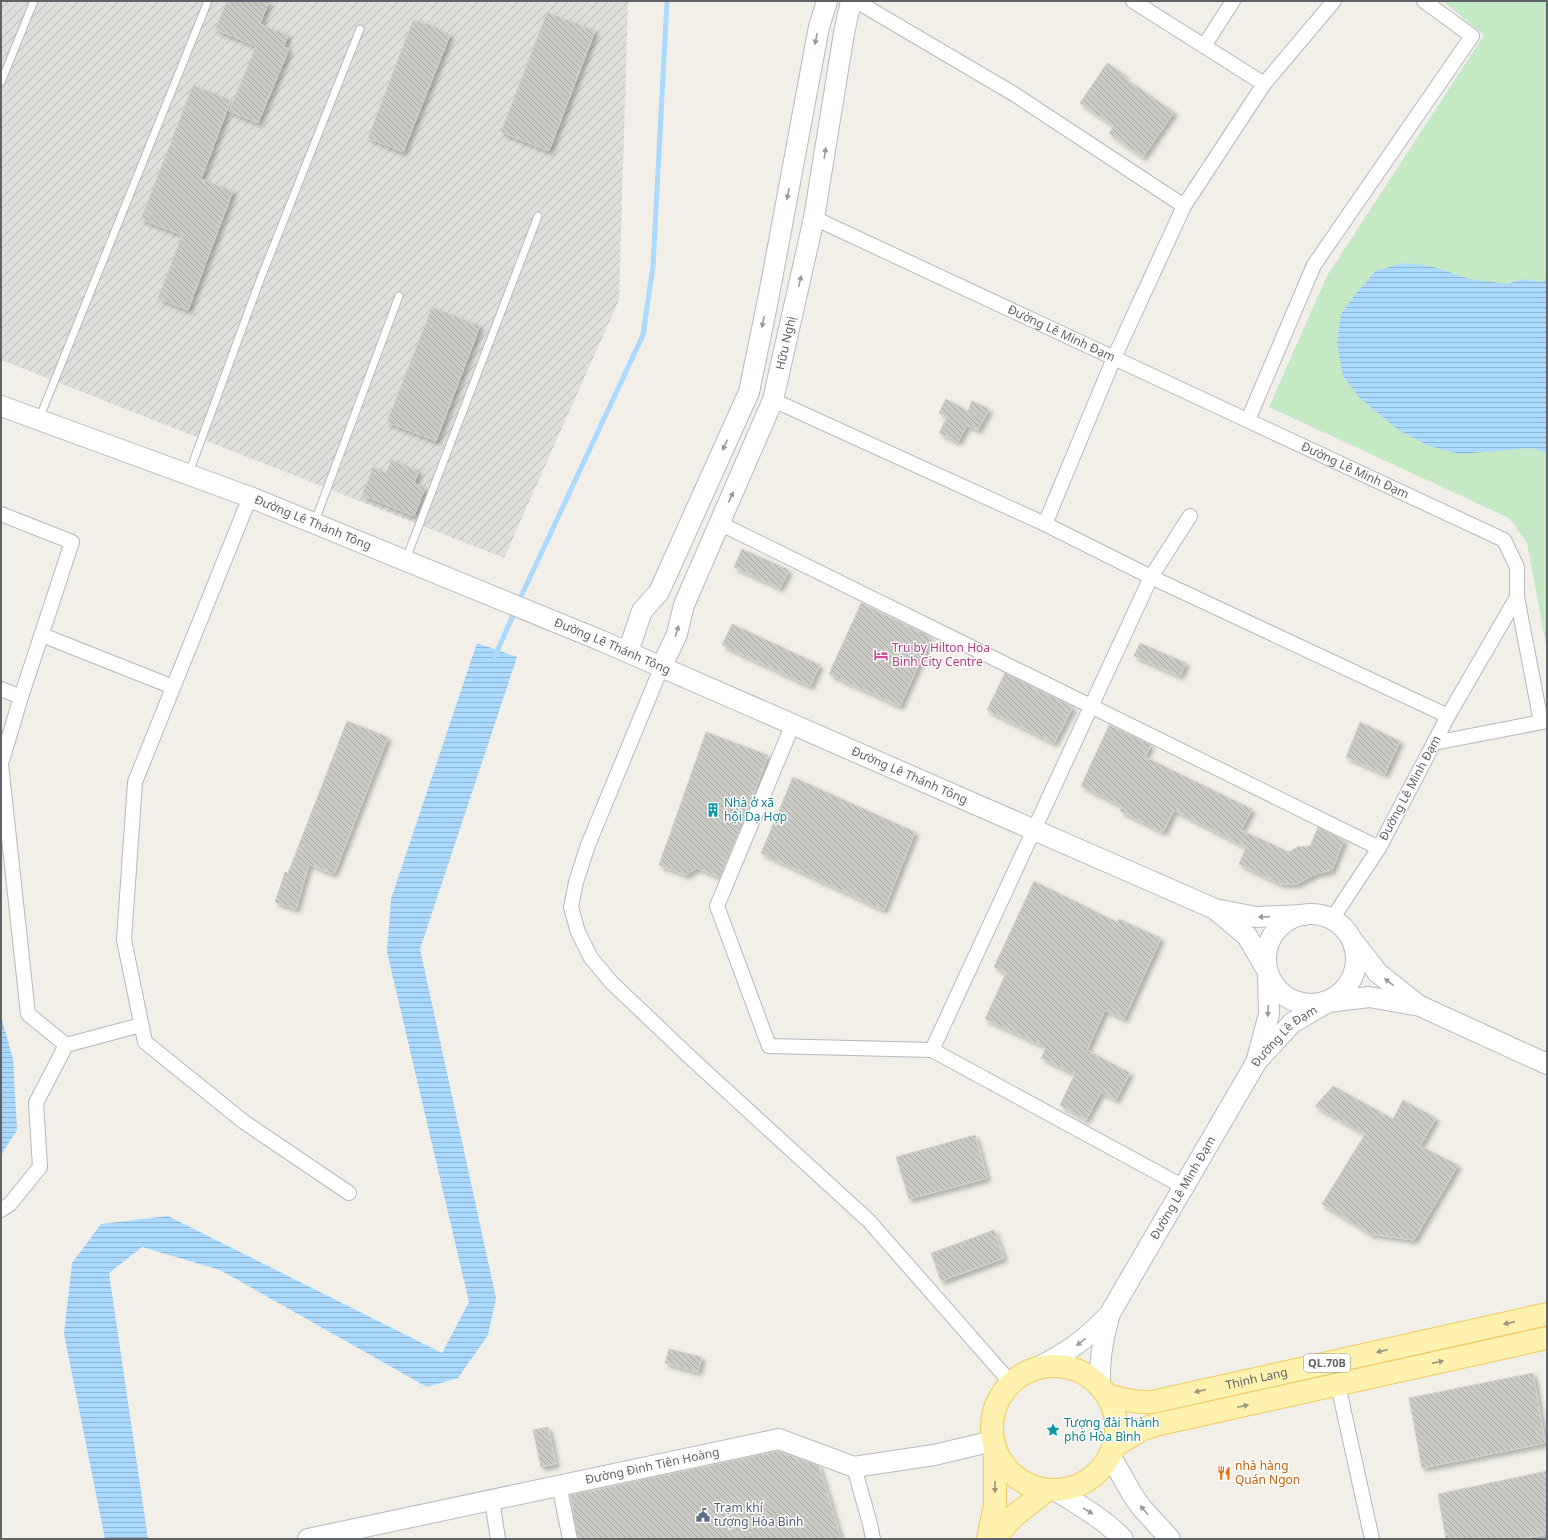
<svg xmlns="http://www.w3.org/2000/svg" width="1548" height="1540" viewBox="0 0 1548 1540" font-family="'Noto Sans',sans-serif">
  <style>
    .industrial { fill: url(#industrial-furrows) }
    .green { fill: #c5e8c5 }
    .water { fill: url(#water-rules) }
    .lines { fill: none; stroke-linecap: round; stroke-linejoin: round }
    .stream { stroke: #aadaff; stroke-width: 5 }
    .building { fill: url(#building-back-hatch); stroke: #d6d1c6; filter: url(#shadow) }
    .lane-casing { stroke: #b5b8bc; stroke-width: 9 }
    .street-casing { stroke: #b5b8bc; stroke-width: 16 }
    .secondary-casing { stroke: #b6babf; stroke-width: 22 }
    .primary-casing { stroke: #f2c960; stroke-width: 24 }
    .lane { stroke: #fff; stroke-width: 7 }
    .street { stroke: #fff; stroke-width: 14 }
    .secondary { stroke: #fff; stroke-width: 20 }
    .primary { stroke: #fff2af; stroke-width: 22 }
    .oneway { fill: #979a9d }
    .oneway2 { fill: #979581 }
    .labels { text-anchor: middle; stroke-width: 3; stroke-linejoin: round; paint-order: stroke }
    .shield { fill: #fff; stroke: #8f9295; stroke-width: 1 }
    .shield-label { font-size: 11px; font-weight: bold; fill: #5f6368 }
    .street-label { font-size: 12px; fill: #5f6368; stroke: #fff }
    .hotel-label { font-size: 12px; fill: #b23c85; stroke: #fff; text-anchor: start }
    .culture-label { font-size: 12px; fill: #0d838f; stroke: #fff; text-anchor: start }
    .food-label { font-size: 12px; fill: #c56008; stroke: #fff; text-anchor: start }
    .service-label { font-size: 12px; fill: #4e5e75; stroke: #fff; text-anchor: start }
  </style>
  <defs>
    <pattern id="industrial-furrows" width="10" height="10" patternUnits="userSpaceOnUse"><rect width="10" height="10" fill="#e0deda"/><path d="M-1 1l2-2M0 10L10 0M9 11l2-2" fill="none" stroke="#b9b8b5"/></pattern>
    <pattern id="water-rules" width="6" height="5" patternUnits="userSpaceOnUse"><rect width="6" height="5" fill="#aadaff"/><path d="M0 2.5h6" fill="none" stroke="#8eb4d2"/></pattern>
    <pattern id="building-back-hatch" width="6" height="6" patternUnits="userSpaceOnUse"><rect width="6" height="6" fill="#cccac5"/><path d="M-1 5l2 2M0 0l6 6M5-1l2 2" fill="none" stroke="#a9a8a4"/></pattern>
    <filter id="shadow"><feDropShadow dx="3.5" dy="3.5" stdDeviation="2" flood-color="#0004"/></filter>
  </defs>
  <rect width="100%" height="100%" fill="#f1efe8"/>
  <path class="industrial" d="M1,1H628L619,300L504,558L1,360Z"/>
  <path class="green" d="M1443,1H1547V650L1527,543L1509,518L1269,407L1327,276L1484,35Z"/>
  <path class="water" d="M1403,263L1431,266L1470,279L1507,284L1523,279L1543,282L1547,276V453L1532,448L1460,454L1429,446L1397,429L1360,398L1343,376L1337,343L1341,314L1357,292L1376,271Z
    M477,643L517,657L420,949L496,1298L488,1335L458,1378L427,1387L220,1270L142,1247L109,1273L148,1539H105L64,1334L72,1263L101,1224L168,1216L442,1353L469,1302L387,952L391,899Z
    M1,1016L13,1059L17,1130L1,1155Z"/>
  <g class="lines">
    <path class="stream" d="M518,603L643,335L653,266L667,1
      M495,656L515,611"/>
  </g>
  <path class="building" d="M227,1H269L260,24L288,35L284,47L289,49L258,123L229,111L256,46L215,29Z
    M547,12L595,31L549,151L501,132Z
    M413,20L431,25L450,35L403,152L368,138Z
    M1107,63L1125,75L1123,77L1174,112L1143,157L1109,133L1114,126L1080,103Z
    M193,85L231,100L201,179L233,191L188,310L158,298L182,235L141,219Z
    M432,307L480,326L436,441L387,422Z
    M946,399L968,411L972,401L989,409L978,430L967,425L958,442L939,433L947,417L939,413Z
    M392,460L419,471L414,483L425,488L414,516L362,495L373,467L386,473Z
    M742,549L789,570L780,588L734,567Z
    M861,603L931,637L900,706L829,674Z
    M732,624L820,665L810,686L722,645Z
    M1140,643L1186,663L1180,676L1134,656Z
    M1005,673L1073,707L1054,743L987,710Z
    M347,721L388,737L334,874L309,864L296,909L275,902L285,872L288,873Z
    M1360,722L1400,741L1385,774L1346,757Z
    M1109,725L1151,745L1145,757L1252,809L1241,830L1289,852L1297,847L1310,846L1318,827L1344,840L1332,870L1315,874L1297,884H1281L1239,864L1246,847L1174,810L1163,832L1120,811L1122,806L1081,786Z
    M706,732L768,755L743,823L720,877L697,868L686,875L659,865Z
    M793,777L915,832L884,910L761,853Z
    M1034,881L1117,922L1119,919L1161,938L1124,1019L1105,1010L1087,1050L1130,1073L1116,1100L1101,1092L1086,1120L1060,1105L1075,1074L1041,1058L1046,1047L985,1019L1006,973L994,967Z
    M1333,1086L1393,1119L1403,1100L1436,1118L1420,1146L1458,1165L1414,1240L1371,1234L1322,1204L1365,1134L1315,1106Z
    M975,1135L987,1178L909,1199L896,1157Z
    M994,1230L1004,1258L941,1281L931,1253Z
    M669,1349L702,1357L698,1372L665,1363Z
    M1533,1373L1545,1443L1422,1468L1409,1398Z
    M548,1427L556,1464L541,1467L533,1430Z
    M778,1451L819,1466L841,1539H578L570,1495Z
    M1547,1471V1534L1520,1539H1446L1438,1494Z"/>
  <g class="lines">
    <defs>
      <path id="lane" d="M1,82L34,1
        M39,419L208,1
        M189,473L260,280L360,29
        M315,521L399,296
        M406,559L538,216"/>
      <g id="street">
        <path d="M856,1L1014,94L1184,206"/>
        <path d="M1133,1L1264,84"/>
        <path d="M1204,46L1233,1"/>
        <path id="s1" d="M814,218L1504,540L1517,567V597L1448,716L1379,848L1332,919"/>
        <path d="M773,400L1045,524L1151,577L1448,716"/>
        <path d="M1248,420L1314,265L1472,36L1424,1"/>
        <path d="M250,497L135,782L124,940L145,1042L244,1122L349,1193"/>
        <path d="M1,514L72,542L21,697L1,764L28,1014L66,1045"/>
        <path d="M719,523L1379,848"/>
        <path d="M1045,524L1114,358L1184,206L1264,84L1334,1"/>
        <path d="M1517,597L1541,722"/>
        <path d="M42,635L173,687"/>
        <path d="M662,666L588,845L576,882L571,907L578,932L591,958L611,982L693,1060L869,1221L1011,1383"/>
        <path d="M1,689L21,697"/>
        <path d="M793,724L717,906L769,1046L932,1050L1151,577L1190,516"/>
        <path d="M1434,743L1547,721"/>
        <path d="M932,1050L1184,1187"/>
        <path d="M1,1210L10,1204L40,1167L36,1103L66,1045L141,1025"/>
        <path d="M1338,1385L1372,1539"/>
        <path d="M854,1467L870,1524L873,1539"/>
        <path d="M559,1485L570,1539"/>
        <path d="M492,1500L498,1539"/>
      </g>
      <g id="secondary">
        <path id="s2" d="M1,406L250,497L602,641L1215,909L1256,917L1303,915"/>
        <path d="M628,652L642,611L659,592L749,392L768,300L819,27L827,1"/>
        <path id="s3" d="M662,666L677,634L684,605L773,400L814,218L844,33L851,1"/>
        <path d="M1216,910L1247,936L1268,972L1269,1014L1257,1059"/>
        <circle cx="1311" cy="959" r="45"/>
        <path d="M1353,941L1378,973L1417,1004"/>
        <path id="s4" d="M1037,1368C1068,1352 1085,1340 1109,1315L1257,1061L1292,1023L1328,1002L1369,997L1420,1006L1547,1064"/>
        <path d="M1100,1387C1099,1363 1102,1341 1109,1317"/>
        <path d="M1110,1455L1132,1494L1141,1507L1170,1539"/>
        <path d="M1055,1490C1079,1505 1104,1519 1123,1539"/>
        <path id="s5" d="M308,1539L779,1439L854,1467L934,1455L993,1441"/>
      </g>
      <g id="primary">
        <circle cx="1054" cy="1428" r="62"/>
        <path id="s6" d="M1107,1395C1122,1399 1136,1403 1152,1402L1547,1314"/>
        <path d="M1113,1447L1143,1429L1155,1425L1547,1338"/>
        <path d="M988,1539L995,1505V1449"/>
        <path d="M993,1539L1014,1516L1047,1490"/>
      </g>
    </defs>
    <use href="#lane" class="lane-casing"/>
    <use href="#street" class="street-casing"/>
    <use href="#secondary" class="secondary-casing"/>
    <use href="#primary" class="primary-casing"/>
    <use href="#lane" class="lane"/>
    <use href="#street" class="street"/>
    <use href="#secondary" class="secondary"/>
    <use href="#primary" class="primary"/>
  </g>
  <defs><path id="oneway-solid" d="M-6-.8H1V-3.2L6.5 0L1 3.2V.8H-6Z"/></defs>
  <g class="oneway">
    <use href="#oneway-solid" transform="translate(816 39) rotate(101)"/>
    <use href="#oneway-solid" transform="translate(825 153) rotate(-81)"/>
    <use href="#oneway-solid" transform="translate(788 194) rotate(101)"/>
    <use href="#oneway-solid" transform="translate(800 281) rotate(-77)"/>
    <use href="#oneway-solid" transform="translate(763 322) rotate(102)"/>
    <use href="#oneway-solid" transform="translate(725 445) rotate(114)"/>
    <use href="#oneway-solid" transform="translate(731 497) rotate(-65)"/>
    <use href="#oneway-solid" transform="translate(677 631) rotate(-73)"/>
    <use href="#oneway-solid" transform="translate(1264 917) rotate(177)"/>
    <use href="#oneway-solid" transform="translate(1389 982) rotate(-142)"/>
    <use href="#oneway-solid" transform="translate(1268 1011) rotate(93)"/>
    <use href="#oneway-solid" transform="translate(1081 1342) rotate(142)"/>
    <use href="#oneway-solid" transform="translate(1144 1510) rotate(-131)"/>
    <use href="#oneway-solid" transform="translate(1088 1511) rotate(32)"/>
  </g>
  <g class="oneway2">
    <use href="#oneway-solid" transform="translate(1509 1323) rotate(167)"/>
    <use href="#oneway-solid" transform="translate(1382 1351) rotate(167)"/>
    <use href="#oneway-solid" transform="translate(1438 1362) rotate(-13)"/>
    <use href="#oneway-solid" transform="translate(1200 1391) rotate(167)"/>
    <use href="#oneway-solid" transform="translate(1243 1406) rotate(-12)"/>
    <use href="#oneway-solid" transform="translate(995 1487) rotate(91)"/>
  </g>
  <defs>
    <symbol id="hotel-bare" viewBox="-9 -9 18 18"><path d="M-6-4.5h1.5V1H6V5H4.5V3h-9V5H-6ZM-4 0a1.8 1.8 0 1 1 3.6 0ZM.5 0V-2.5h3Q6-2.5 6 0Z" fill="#d1479c" stroke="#fff" stroke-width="2.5" paint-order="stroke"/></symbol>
    <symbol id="building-bare" viewBox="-9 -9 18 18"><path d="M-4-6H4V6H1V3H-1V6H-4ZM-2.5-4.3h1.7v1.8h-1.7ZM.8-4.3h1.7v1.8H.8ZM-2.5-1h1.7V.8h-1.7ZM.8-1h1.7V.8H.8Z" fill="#0f9aa8" stroke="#fff" stroke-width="2.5" paint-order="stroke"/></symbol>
    <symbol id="sight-bare" viewBox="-9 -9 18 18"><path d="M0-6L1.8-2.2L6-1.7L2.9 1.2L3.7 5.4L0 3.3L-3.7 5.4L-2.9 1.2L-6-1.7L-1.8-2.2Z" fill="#0f9aa8" stroke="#fff" stroke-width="2.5" paint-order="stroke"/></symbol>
    <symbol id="restaurant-bare" viewBox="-9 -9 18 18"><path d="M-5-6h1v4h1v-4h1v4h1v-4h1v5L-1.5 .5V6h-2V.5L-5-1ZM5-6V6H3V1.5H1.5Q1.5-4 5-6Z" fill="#e8710a" stroke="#fff" stroke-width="2.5" paint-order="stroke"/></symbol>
    <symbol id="civic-bare" viewBox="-9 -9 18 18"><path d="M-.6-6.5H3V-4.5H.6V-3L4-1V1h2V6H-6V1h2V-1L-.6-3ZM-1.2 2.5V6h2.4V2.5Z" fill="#5c6f8a" stroke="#fff" stroke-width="2.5" paint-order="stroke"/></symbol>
  </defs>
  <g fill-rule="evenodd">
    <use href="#hotel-bare" x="871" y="645" width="20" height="20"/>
    <use href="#building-bare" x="703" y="800" width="20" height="20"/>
    <use href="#sight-bare" x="1043" y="1420" width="20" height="20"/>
    <use href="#restaurant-bare" x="1214" y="1463" width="20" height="20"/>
    <use href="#civic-bare" x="693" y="1505" width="20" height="20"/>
  </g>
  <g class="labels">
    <rect class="shield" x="1304" y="1354" width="46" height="18" rx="3"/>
    <g class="shield-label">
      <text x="1327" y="1367">QL.70B</text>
    </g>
    <g class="street-label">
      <text dy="4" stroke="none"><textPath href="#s1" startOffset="273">Đường Lê Minh Đạm</textPath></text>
      <text dy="4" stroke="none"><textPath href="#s3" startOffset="347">Hữu Nghị</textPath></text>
      <text dy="4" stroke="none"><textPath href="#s1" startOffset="597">Đường Lê Minh Đạm</textPath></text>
      <text dy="4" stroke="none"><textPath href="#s2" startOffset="333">Đường Lê Thánh Tông</textPath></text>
      <text dy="4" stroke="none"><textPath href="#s2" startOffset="657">Đường Lê Thánh Tông</textPath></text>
      <text dy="4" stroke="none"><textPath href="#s2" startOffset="981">Đường Lê Thánh Tông</textPath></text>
      <text transform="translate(1410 788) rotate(-62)" y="4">Đường Lê Minh Đạm</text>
      <text dy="4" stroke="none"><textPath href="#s4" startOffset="421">Đường Lê Đạm</textPath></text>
      <text dy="4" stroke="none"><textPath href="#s4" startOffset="237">Đường Lê Minh Đạm</textPath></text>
      <text dy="4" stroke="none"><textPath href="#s6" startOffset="153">Thịnh Lang</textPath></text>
      <text dy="4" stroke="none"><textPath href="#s5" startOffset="352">Đường Đinh Tiên Hoàng</textPath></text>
    </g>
    <g class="hotel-label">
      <text x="892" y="652">Tru by Hilton Hoa<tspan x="892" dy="14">Binh City Centre</tspan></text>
    </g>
    <g class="culture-label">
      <text x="724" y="807">Nhà ở xã<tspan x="724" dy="14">hội Dạ Hợp</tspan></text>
      <text x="1064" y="1427">Tượng đài Thành<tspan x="1064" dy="14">phố Hòa Bình</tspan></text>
    </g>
    <g class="food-label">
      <text x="1235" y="1470">nhà hàng<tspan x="1235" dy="14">Quán Ngon</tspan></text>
    </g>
    <g class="service-label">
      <text x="714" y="1512">Trạm khí<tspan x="714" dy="14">tượng Hòa Bình</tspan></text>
    </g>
  </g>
  <rect width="1548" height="1540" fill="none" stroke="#5f6368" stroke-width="4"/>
</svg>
